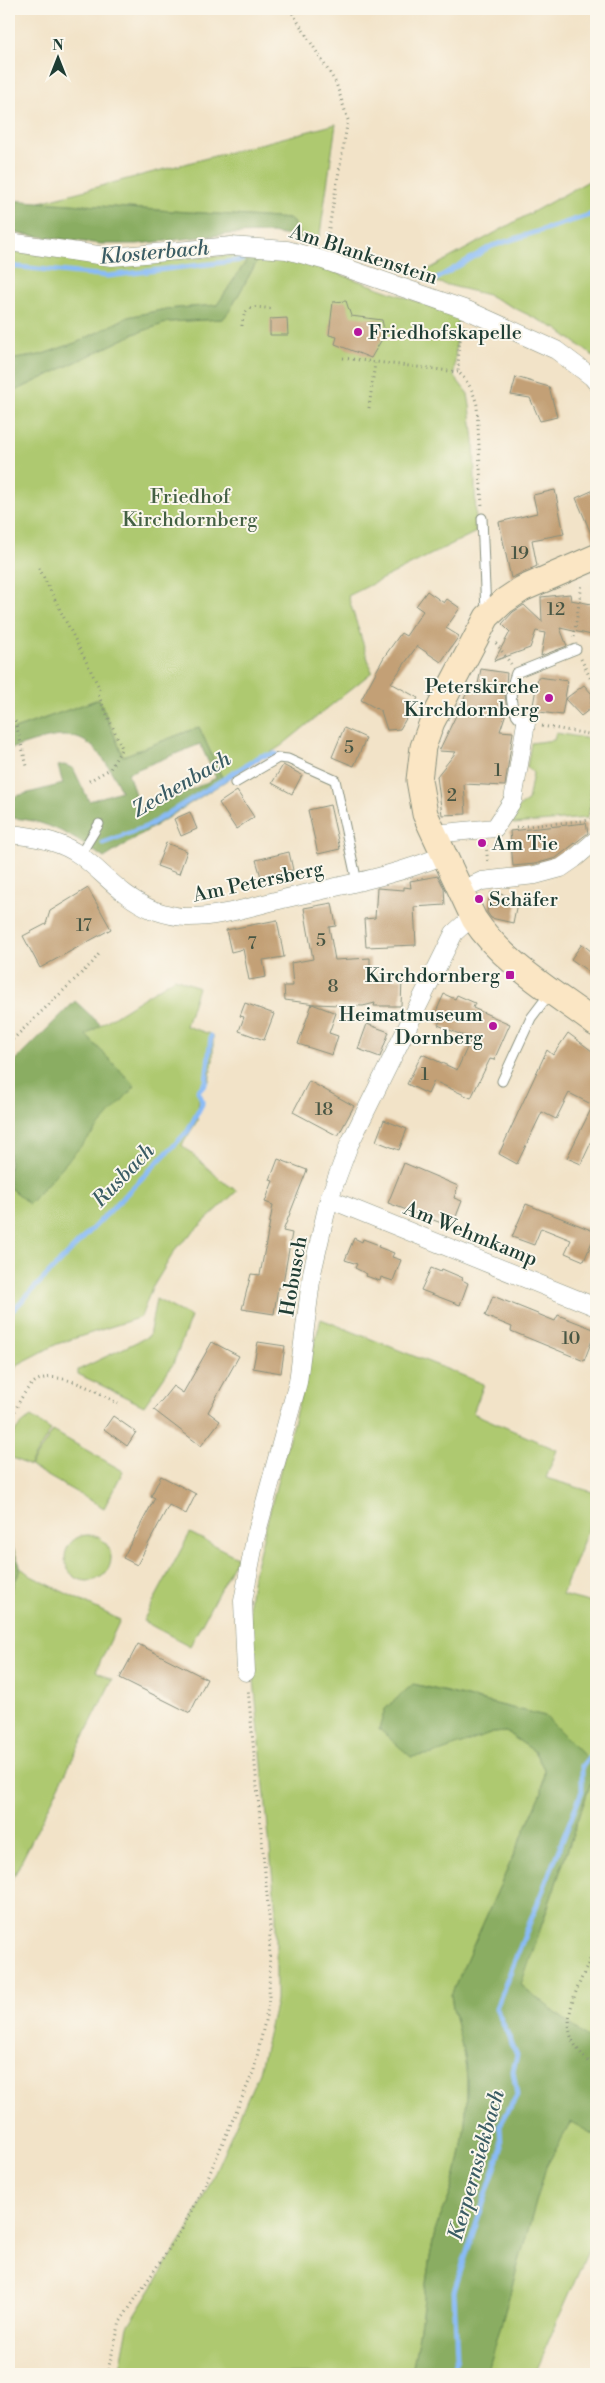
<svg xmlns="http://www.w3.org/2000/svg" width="605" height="2383" viewBox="0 0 605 2383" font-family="'Libre Bodoni',serif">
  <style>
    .green { fill: #aec96f; stroke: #668352 }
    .forest { fill: #8aad62; stroke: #54754b; fill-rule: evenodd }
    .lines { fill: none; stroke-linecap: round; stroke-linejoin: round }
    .stream { stroke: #89bbf6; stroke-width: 5 }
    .building { fill: #c3a076 }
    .lane-casing { stroke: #88907e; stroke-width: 11 }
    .street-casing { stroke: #88907e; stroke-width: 19 }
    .secondary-casing { stroke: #88907e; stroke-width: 27 }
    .path { stroke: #88907e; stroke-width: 3; stroke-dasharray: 1 4; stroke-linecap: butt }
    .lane { stroke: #fff; stroke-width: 9 }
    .street { stroke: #fff; stroke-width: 18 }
    .secondary { stroke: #fbe6c4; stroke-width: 25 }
    .poi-dot { fill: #b5179e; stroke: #fbf7ec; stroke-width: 2 }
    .labels { text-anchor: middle; stroke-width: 4; stroke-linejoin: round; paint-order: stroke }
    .number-label { font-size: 18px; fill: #485644 }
    .street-label { font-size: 20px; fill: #1f3d34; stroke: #fbf7ec }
    .poi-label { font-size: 20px; fill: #1f3d34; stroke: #fbf7ec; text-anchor: start }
    .park-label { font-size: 20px; fill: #436043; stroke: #fbf7ec }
    .water-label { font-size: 21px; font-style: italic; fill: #3a5c64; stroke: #fbf7ec }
  </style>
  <rect width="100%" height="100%" fill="#fbf7ec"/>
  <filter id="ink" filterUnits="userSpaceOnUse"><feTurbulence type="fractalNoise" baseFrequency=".02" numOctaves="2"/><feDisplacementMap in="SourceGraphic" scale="10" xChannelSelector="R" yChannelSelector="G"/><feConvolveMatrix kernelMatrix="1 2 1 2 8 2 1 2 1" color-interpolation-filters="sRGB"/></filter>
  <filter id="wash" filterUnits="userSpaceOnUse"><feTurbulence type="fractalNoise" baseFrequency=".0096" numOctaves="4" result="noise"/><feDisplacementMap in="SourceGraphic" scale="20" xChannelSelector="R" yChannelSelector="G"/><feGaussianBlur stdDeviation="1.12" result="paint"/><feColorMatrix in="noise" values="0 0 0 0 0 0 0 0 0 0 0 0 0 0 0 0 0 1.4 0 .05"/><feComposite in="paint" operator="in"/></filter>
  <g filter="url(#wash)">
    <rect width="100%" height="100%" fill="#f2e3c8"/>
    <path class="green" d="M336,124L320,234L317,241L302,238L291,219L40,202Z
      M596,177V358L557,329L488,295L415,277Z
      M9,251L113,263L251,254L217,305L166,309L128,317L78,342L40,355L9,360Z
      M260,256L300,260L458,316L454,376L468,394L470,406L474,441L476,532L348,596L372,672L281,746L224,782L199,727L123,756L99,699L9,731V394L134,334L169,322L223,319L230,310Z
      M556,733L590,739C588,764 597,793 587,818L513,824C511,812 517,807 528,801L533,773L527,767L531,743L554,740Z
      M175,978L198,987L186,1026L213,1035V1060L209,1081L200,1089L197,1121L182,1145L222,1181L237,1191L177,1247L151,1290L141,1317L57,1344L17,1365L9,1381V1187L29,1204L86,1034Z
      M156,1299L191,1317L173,1364L144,1406L78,1374V1370L149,1336Z
      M321,1319L484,1384L473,1413L557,1450L546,1478L596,1493V1509L562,1595L596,1604V1767L545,1716L414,1684L385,1709L379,1730L465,1742L493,1733L506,1732L534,1751L544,1769L542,1792L451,1995C455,2028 469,2058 467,2092C466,2122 462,2153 454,2182C450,2199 440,2215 435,2232C424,2279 423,2328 411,2374H119L128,2326L187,2232L210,2183L259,2072L276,2001V1913L252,1658L249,1603L252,1581L278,1479Z
      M31,1417L51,1430L29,1466L9,1456C9,1438 16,1426 31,1417Z
      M53,1431L123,1471L104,1508L30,1466Z
      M190,1533L237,1557L190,1646L143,1621Z
      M65 1558a23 23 0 1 1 46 0a23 23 0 1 1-46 0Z
      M21,1568L31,1576L120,1620L96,1671L112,1680L9,1886V1595Z
      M596,1768V2019L595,2029L596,2045L521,1985Z
      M571,2121L596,2136V2233L534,2374H487L546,2167Z"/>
    <path class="forest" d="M9,200L291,219L302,238L271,233L230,234L137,244H101L20,234L9,231Z
      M251,254L260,256L230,310L223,319L169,322L134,334L9,394V360L40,355L78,342L128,317L166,309L217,305Z
      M99,699L123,756L199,727L224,782L104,858C74,837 47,819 9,818V798L63,784L58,766L64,765L73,768L89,801L121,791C116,779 111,770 104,760C77,721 47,739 9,749V731ZM200,744L216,778L141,813L128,773Z
      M75,1001L101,1025L86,1035L135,1086L29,1204L9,1187V1067Z
      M9,1538L21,1568L9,1595Z
      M413,1684L545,1716L596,1767L521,1985L596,2045V2136L571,2122L546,2167L487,2374H411C423,2328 424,2279 435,2232C440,2215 450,2199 454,2182C462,2153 466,2122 467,2092C469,2058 455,2028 451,1995L542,1792L544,1769L534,1751L506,1732L493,1733L433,1754L411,1757L379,1729L385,1709Z"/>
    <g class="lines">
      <path class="stream" d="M9,266L108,276L242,260
        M431,282L492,246L596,213
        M103,843L148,826L261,756L276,754
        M9,1314L188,1131L202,1104V1100L198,1091L206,1082L211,1036
        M451,2374L457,2357L454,2291L501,2150L500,2125L517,2095L513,2071L517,2055L496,2008L582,1791V1766L596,1748"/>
    </g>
    <g id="blocks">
      <path class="building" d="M346,301L351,316L382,320L385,334L371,358L335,344L337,337L329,335L333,302Z
        M287,318L288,335H270V319Z
        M516,377L549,387L557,417L540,421L530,398L511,395Z
        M596,489V543H595L576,498Z
        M555,490L564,534L532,540L537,566L511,578L499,522L537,513L533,495Z
        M427,591L444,603L447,599L460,608L446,628L459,636L441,662L417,646L391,683L418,698L400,729L387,730L381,711L361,700L384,657L401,633L406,636L423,611L416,606Z
        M570,594L571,600L596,605V636L560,628L567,646L541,656L545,633L536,631L530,648L494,661L510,632L502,624L513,612L524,605L542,622L541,597Z
        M481,669L507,673L505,694L507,710L500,731L513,732L505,786L464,784L466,814L442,815L437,776L456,752L439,751L470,686L477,689Z
        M538,677L568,681L562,715L532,711Z
        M584,685L592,694L590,709L581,716L565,699Z
        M344,728L366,738L354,766L332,757Z
        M283,765L302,775L292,794L272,783Z
        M237,791L254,817L236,829L219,803Z
        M330,805L340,849L318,854L308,810Z
        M190,812L197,829L181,836L174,819Z
        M586,823L588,833L556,858L535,864L513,866L510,831Z
        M166,843L187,851L179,874L157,866Z
        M289,852L293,870L261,877L256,860Z
        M438,876L444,888L445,905L414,907L416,945L366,947L364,919L375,918L377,888L404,890V887L411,888L410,881Z
        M88,888L111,929L40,968L23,936L46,924L50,911Z
        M491,892L518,898L513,923L491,918L487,912Z
        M332,903L336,926L329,927L335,960L370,958V978L402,979L401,1006H374L375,1003L363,1006L315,1004L285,1000L284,986H293L291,963L313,959L304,908Z
        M277,920L284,957L263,960L266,977L249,980L243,949L231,952L226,930Z
        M582,944L596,955V977L571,959Z
        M444,994L455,999L457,995L475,1003L473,1008L510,1024L494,1060L490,1059L471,1098L434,1081L428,1094L407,1084L422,1054L457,1070L471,1039L438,1025L442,1017L435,1014Z
        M245,1003L274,1014L264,1040L239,1031L244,1017L240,1016Z
        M312,1004L336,1013L329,1033L338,1036L332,1055L298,1044Z
        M367,1024L389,1032L380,1057L358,1049Z
        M568,1033L596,1054V1132L581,1164L567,1158L593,1105L569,1093L556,1119L542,1112L517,1164L499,1154L547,1050L553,1055Z
        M309,1081L354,1106L338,1136L293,1112Z
        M384,1120L407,1129L399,1150L376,1141Z
        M278,1159L307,1170L283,1231L292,1233L282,1288L278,1287L274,1314L242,1309L251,1274L260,1275L273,1205L265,1202L273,1181L270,1180Z
        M404,1163L458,1186L454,1198L462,1201L452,1227L388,1203Z
        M526,1204L596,1232L584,1261L565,1253L571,1240L541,1228L534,1245L512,1237Z
        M354,1238L362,1242L363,1239L379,1245L378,1247L394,1253L392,1257L401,1260L393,1281L381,1277L380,1281L366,1276L367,1274L355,1268L357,1264L345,1260Z
        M431,1268L441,1272L442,1269L463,1278L462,1280L468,1283L460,1305L421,1290Z
        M493,1296L555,1321L558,1315L596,1330L584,1361L511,1331L512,1327L485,1316Z
        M212,1342L239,1356L208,1412L220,1421L201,1446L154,1410L173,1386L183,1393Z
        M258,1342L285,1346L281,1373L253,1368Z
        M113,1416L136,1432L127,1446L104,1429Z
        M161,1476L196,1494L186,1514L169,1505L137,1565L123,1558L155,1498L151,1496Z
        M138,1644L207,1679L190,1713L120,1678Z"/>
    </g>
  </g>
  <g filter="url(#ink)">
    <use href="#blocks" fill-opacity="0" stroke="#88907e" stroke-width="1"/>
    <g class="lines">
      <defs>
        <path id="lane" d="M482,518L486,612
          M526,723C508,713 509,691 516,673L576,649
          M235,783L278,758L288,759L335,780L357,882
          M80,855L99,824
          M502,1081L531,1018L550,993"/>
        <path id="street" d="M9,242L112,257L231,246L287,250L323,260L467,310L556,350L592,377L596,382
          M9,834C33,836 61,841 81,856C106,875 121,896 153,910C162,913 177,917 186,917C217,918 253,906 283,899C337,886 393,877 444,855
          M434,834L495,828L513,800L526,723
          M460,891L482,881L535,875L561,868L574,859L596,840
          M329,1199L596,1307
          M246,1672L243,1601L255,1539L298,1382L312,1273L329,1199L349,1145L454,933L464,924L474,919"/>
        <path id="secondary" d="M596,557L522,589L504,601L487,617L432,722L423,747L419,780L425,814L474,919C503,963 555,993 596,1024"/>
      </defs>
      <use href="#lane" class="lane-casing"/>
      <use href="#street" class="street-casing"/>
      <use href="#secondary" class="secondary-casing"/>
      <path class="path" d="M290,9L336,83L348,120L326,245
        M463,325L459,346L458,372C469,382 473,391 477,405L482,507
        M242,326C243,305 254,306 272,309
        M343,358L458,372
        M369,408L375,363
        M39,568L101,691
        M574,637L582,584
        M496,643L511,664
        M581,659L596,690
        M15,721L27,766
        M542,726L594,735
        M89,781L110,769L122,748L97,692
        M595,823L592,820L596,698
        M516,827L592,820
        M486,845L488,864
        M9,1043L92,963L99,954
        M9,1425C15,1411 23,1388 38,1380C59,1370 100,1392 118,1404
        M596,1946C585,1975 555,2019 577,2048C582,2056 590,2062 596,2068
        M107,2374L120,2322L182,2229L206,2182L254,2070L269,2003L270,1927L248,1689"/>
      <use href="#lane" class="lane"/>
      <use href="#street" class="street"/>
      <use href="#secondary" class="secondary"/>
    </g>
  </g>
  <g class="poi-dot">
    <circle cx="358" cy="332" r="5"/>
    <circle cx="549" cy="698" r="5"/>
    <circle cx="482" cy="843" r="5"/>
    <circle cx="479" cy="899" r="5"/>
    <rect x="505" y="970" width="10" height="10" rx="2.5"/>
    <circle cx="493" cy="1026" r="5"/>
  </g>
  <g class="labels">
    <g class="number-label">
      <text x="520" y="559">19</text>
      <text x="556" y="615">12</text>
      <text x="349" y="753">5</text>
      <text x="498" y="776">1</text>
      <text x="452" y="801">2</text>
      <text x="84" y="931">17</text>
      <text x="321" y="946">5</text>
      <text x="252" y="949">7</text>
      <text x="333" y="992">8</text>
      <text x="425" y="1080">1</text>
      <text x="324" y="1115">18</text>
      <text x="571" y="1344">10</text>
    </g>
    <g class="street-label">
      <text transform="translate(364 254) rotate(18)" y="7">Am Blankenstein</text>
      <text transform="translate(258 881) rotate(-12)" y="7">Am Petersberg</text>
      <text transform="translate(471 1233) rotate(22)" y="7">Am Wehmkamp</text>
      <text transform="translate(293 1276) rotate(-80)" y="7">Hobusch</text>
    </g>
    <g class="poi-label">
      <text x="368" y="339">Friedhofskapelle</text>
      <text x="539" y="693" text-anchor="end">Peterskirche<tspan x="539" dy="23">Kirchdornberg</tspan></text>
      <text x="492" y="850">Am Tie</text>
      <text x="489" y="906">Schäfer</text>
      <text x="500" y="982" text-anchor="end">Kirchdornberg</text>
      <text x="483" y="1021" text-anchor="end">Heimatmuseum<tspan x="483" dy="23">Dornberg</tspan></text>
    </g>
    <g class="park-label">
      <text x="190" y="503">Friedhof<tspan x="190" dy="23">Kirchdornberg</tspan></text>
    </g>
    <g class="water-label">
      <text transform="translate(154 252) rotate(-5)" y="7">Klosterbach</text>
      <text transform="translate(181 784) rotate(-30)" y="7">Zechenbach</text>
      <text transform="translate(123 1175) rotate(-46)" y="7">Rusbach</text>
      <text transform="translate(476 2165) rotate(-74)" y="7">Kerpernsiekbach</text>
    </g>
  </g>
  <rect width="605" height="2383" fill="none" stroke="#fbf7ec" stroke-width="30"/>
  <g transform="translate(58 58)" stroke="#fbf7ec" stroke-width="4" paint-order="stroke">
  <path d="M0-4L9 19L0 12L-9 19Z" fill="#1f3d34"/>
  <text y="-8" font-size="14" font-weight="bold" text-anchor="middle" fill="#1f3d34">N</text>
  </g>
</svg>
